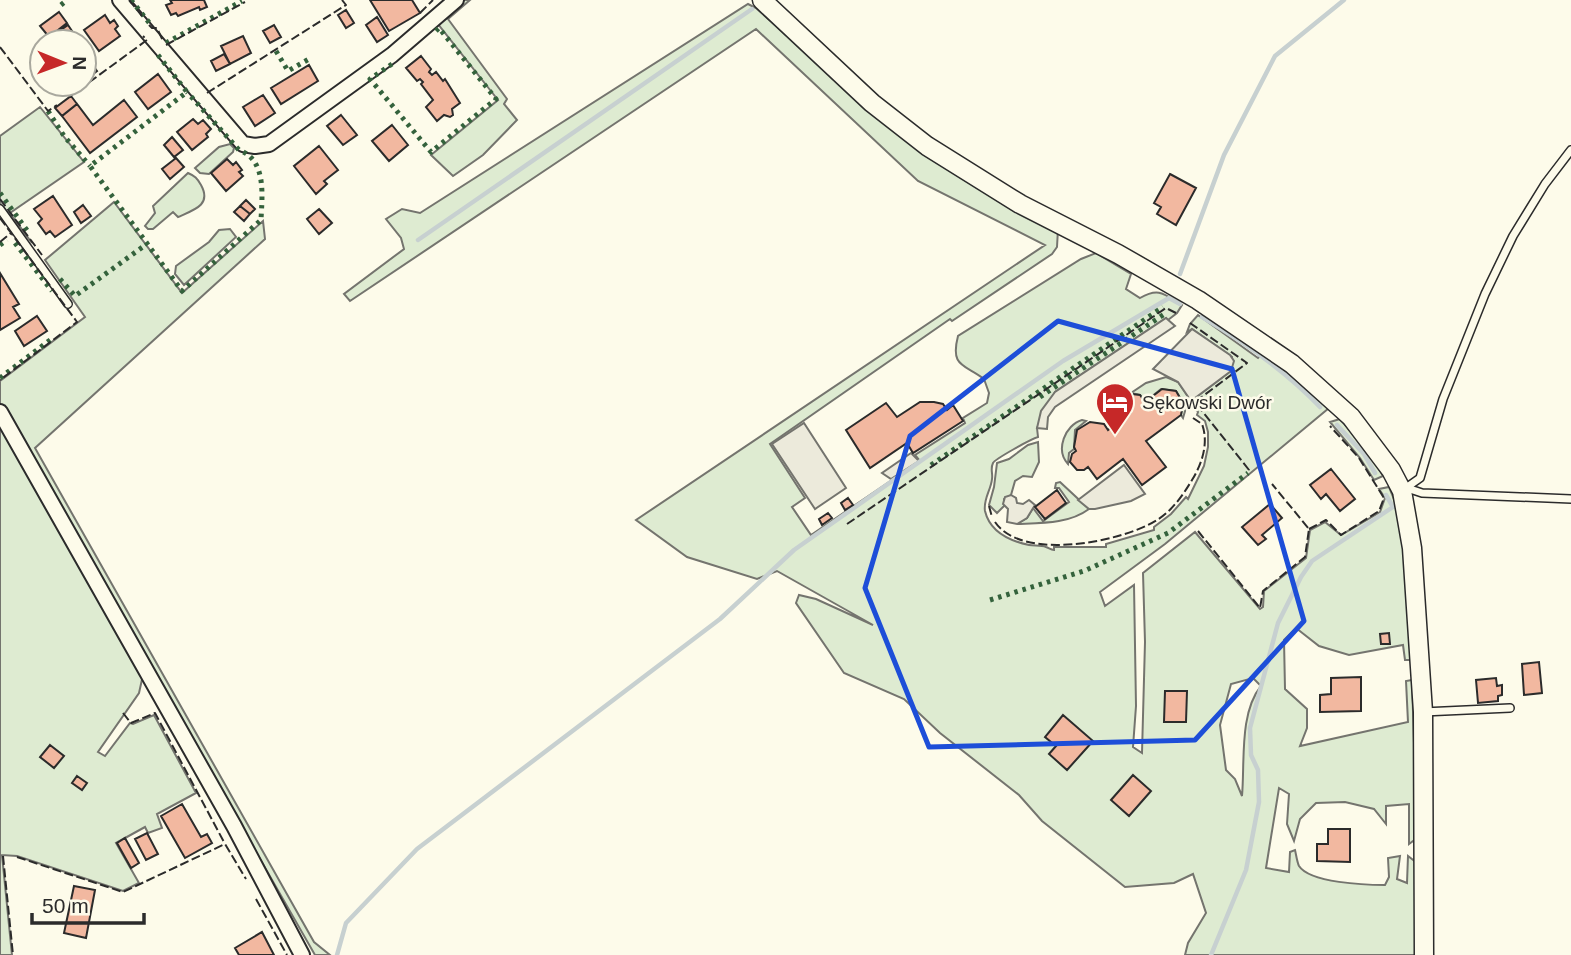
<svg xmlns="http://www.w3.org/2000/svg" width="1571" height="955" viewBox="0 0 1571 955" font-family="Arial,sans-serif">
  <style>
    .green { fill: #deebd1; stroke: #74746e; stroke-width: 2; fill-rule: evenodd }
    .parking { fill: #eceadb; stroke: #74746e; stroke-width: 2 }
    .lines { fill: none; stroke-linecap: round; stroke-linejoin: round }
    .stream { stroke: #c7d0d0; stroke-width: 4.5 }
    .building { fill: #f2b8a0; stroke: #2b2b2b; stroke-width: 2 }
    .service-casing { stroke: #2b2b2b; stroke-width: 10 }
    .minor-casing { stroke: #2b2b2b; stroke-width: 18 }
    .tertiary-casing { stroke: #2b2b2b; stroke-width: 21 }
    .service { stroke: #fdfbea; stroke-width: 7 }
    .minor { stroke: #fdfbea; stroke-width: 14 }
    .tertiary { stroke: #fdfbea; stroke-width: 18 }
    .hedge { stroke: #34623c; stroke-width: 5; stroke-dasharray: 3.5 5; stroke-linecap: butt }
    .fence { stroke: #2b2b2b; stroke-width: 2; stroke-dasharray: 9 3.5; stroke-linecap: butt }
    .marked { fill: none; stroke: #1d4ed8; stroke-width: 5; stroke-linejoin: round }
    .labels { text-anchor: middle; stroke-width: 5; stroke-linejoin: round; paint-order: stroke }
    .poi-label { font-size: 19px; fill: #2b2b2b; stroke: #fdfbea; text-anchor: start }
  </style>
  <rect width="100%" height="100%" fill="#fdfbea"/>
  <path class="green" d="M463,0H470L448,19L507,99L504,104L517,120L483,155L453,176L431,155L498,100L438,24Z
    M748,4L756,8L885,123L1058,229L1057,247L1052,254L952,321L950,319L770,444L805,498L792,507L811,535L920,461L915,455L965,423L963,418L987,403L989,393L984,379C964,364 950,367 958,336L1081,259L1096,253L1131,274L1126,289L1140,298C1159,287 1164,294 1182,305L1177,313L1168,320L1166,318L1055,392L1037,428L1038,437C1031,439 995,459 993,463C990,469 993,473 992,479C991,490 983,499 985,511C990,532 1010,541 1029,545C1034,546 1041,545 1046,547C1049,548 1051,550 1054,550V547H1106V544L1154,530V527L1171,514L1186,497L1188,499L1204,466L1208,447V432L1205,421L1197,415L1198,412L1192,405L1195,398L1231,371L1232,357L1192,329L1187,332L1190,324L1198,315L1258,358L1262,354L1329,408L1165,544L1100,592L1105,606L1134,585L1136,706L1133,747L1142,753L1145,642L1143,573L1195,532L1260,609L1263,607L1264,591L1306,558L1310,530L1325,522L1341,535L1380,512L1385,498L1379,489L1389,487C1413,539 1408,604 1412,660H1405L1403,645L1349,655L1319,646L1296,628L1284,640L1285,689L1307,709V728L1300,746L1408,722L1406,681L1412,680L1417,838L1409,844V804L1386,806V824L1374,809L1345,802L1316,803L1300,819L1294,841L1287,824L1289,794L1279,788L1266,868L1289,872L1290,852L1295,850C1296,854 1297,862 1299,866C1310,883 1366,885 1385,885L1389,877L1388,858L1400,856L1397,879L1407,883L1408,856L1417,863V941L1415,955H1185L1188,943L1206,913L1193,874L1174,883L1125,887L1042,821L1019,795L940,733L904,699L844,673L796,603L799,595L816,599L873,625L777,571L757,579L687,557L636,520L1045,245L918,181L756,29L350,301L344,294L404,249L401,238L386,219L402,209L420,213ZM1253,678L1261,686C1239,713 1245,762 1242,796L1235,779L1226,770L1220,725L1231,684Z
    M40,107L84,162L10,213L32,243L0,203V136Z
    M230,144L234,148L233,152L209,174L200,173L195,168L219,147Z
    M188,173C195,176 197,178 201,185C212,205 194,210 178,217L173,212L153,229H148L145,226L155,213L153,206Z
    M114,202L182,293L263,221L265,239L35,448L314,942L330,955H315L0,405V381L85,317L45,260Z
    M230,229L236,237L184,285L175,274L176,266L209,242L219,230Z
    M1166,377L1178,382L1189,398L1183,418L1181,415L1183,403L1176,391L1161,389L1145,402L1140,395L1131,393L1146,383Z
    M1340,419L1371,455L1383,476L1374,480L1360,458L1330,422Z
    M1082,420L1086,421L1075,430L1074,449L1069,453L1068,464C1055,450 1065,425 1082,420Z
    M0,424L143,675L139,693L98,752L105,756L130,723L133,724L154,715L196,793L157,814L162,828L148,833L145,827L116,843L139,883L123,891L17,856L2,855L12,955H0Z
    M1038,442L1039,462L1032,477L1023,476L1015,481L1011,495L1004,499V506L997,513L989,505L994,487L997,463L1009,459L1028,445Z
    M1060,482L1089,509C1069,524 1041,523 1017,524L1027,518L1033,508L1043,521L1069,502L1059,488H1055L1056,483Z"/>
  <path class="parking" d="M1166,318L1175,326L1055,407L1048,417L1047,429L1037,428L1041,411L1055,392Z
    M1192,329L1230,355L1234,361L1231,371L1191,401L1178,382L1153,369Z
    M804,423L846,488L815,509L772,444Z
    M911,453L919,461L891,479L882,473Z
    M1124,465L1145,494L1131,501L1095,509H1089L1078,500Z
    M1011,495L1016,498L1017,503L1023,504L1029,500L1035,505L1027,518L1017,524L1007,522L1008,509L1003,504L1005,497Z"/>
  <g class="lines">
    <path class="stream" d="M418,240L752,9
      M1180,274L1224,155L1275,56L1344,0
      M1202,317C1244,342 1286,371 1320,407
      M1337,425L1364,454L1375,473
      M337,955L346,923L417,849L720,619L794,550L1063,361L1169,298L1180,304
      M1211,955L1246,870L1259,802L1258,770L1251,755L1250,728L1278,623L1301,577L1312,561L1393,507L1386,495"/>
  </g>
  <path class="building" d="M170,0H204L207,7L200,10L199,7L178,16L176,13L171,15L166,5L172,3Z
    M370,0H412L420,13L389,31Z
    M346,10L354,23L346,28L338,15Z
    M59,12L67,23L49,37L40,26Z
    M105,15L110,23L114,20L118,26L115,29L120,36L99,51L84,30Z
    M377,17L388,35L377,42L366,25Z
    M68,25L72,31L63,38L58,32Z
    M274,25L281,37L270,43L263,31Z
    M243,36L251,53L230,64L221,46Z
    M224,54L230,64L216,71L211,61Z
    M421,56L431,69L429,72L432,75L436,72L443,81L445,79L460,103L452,109L453,115L450,117L444,115L437,121L426,107L433,100L421,84L423,82L420,79L417,81L406,68Z
    M89,60L97,71L84,81V64Z
    M309,65L318,81L281,104L271,88Z
    M158,74L171,92L148,109L135,92Z
    M263,95L275,113L255,126L243,107Z
    M71,96L77,104L62,116L55,108Z
    M124,100L137,117L90,153L62,116L77,104L93,125Z
    M341,115L357,135L343,145L327,126Z
    M193,119L198,124L203,120L211,129L206,134L208,137L192,150L177,132Z
    M392,125L408,145L389,161L372,141Z
    M172,137L183,150L174,157L164,145Z
    M319,146L338,170L324,181L327,184L316,194L294,166Z
    M176,158L184,167L170,179L162,169Z
    M227,159L233,165L236,162L242,170L239,172L243,176L226,191L211,173Z
    M1170,174L1196,188L1176,225L1157,214L1161,207L1154,203Z
    M53,196L72,225L55,237L50,231L46,234L38,223L42,219L34,209Z
    M246,200L255,209L250,214L240,206Z
    M83,205L91,216L81,223L74,212Z
    M240,206L250,214L244,221L234,212Z
    M319,209L332,223L319,234L307,219Z
    M0,273L19,304L13,307L20,318L0,330Z
    M37,316L47,331L24,346L15,331Z
    M1162,389L1176,391L1183,403L1181,415L1146,441L1166,467L1142,485L1123,459L1097,479L1088,467L1084,470H1077L1070,462L1072,454L1076,451L1074,447L1077,430L1090,422L1104,424L1108,430L1130,413L1125,406L1126,399L1132,394L1140,395L1145,402Z
    M920,402H934L943,404L947,410L953,405L963,421L913,453L907,443L870,468L846,430L886,403L897,417Z
    M1331,469L1355,499L1340,511L1326,494L1321,499L1310,485Z
    M1057,490L1066,503L1045,519L1035,507Z
    M848,498L853,505L845,510L841,503Z
    M1270,504L1282,518L1262,535L1266,539L1258,545L1242,527Z
    M828,513L832,518L822,525L819,519Z
    M1389,633L1390,644H1381L1380,634Z
    M1539,662L1542,693L1524,695L1522,664Z
    M1361,677V711L1320,712V695L1331,694V678Z
    M1496,678L1497,686L1502,685V695L1498,696V701L1478,703L1476,680Z
    M1165,691H1187L1186,722H1164Z
    M1063,715L1093,741L1067,770L1049,754L1056,746L1045,737Z
    M50,745L64,756L54,768L40,757Z
    M1133,775L1151,791L1129,816L1111,800Z
    M77,776L87,783L82,790L72,783Z
    M182,804L201,837L207,834L212,843L185,858L161,816Z
    M1328,829H1350V862L1317,861V844H1328Z
    M147,833L158,854L146,860L135,839Z
    M125,838L139,863L131,868L117,843Z
    M74,886L95,890L86,938L64,933Z
    M262,932L274,955H239L235,948Z"/>
  <g class="lines">
    <defs>
      <path id="service" d="M0,209L68,304
        M1407,488L1422,493L1571,499
        M1403,490L1420,478L1443,399L1485,294L1513,236L1545,184L1571,150
        M1423,712L1510,708"/>
      <path id="minor" d="M120,0L243,144L255,146L269,144L392,55L456,0
        M0,412L234,826L302,955"/>
      <path id="tertiary" d="M762,0L872,103L927,146L1020,204L1118,254L1198,300L1292,364L1351,417L1391,470L1402,491L1412,548L1423,712L1424,955"/>
    </defs>
    <use href="#service" class="service-casing"/>
    <use href="#minor" class="minor-casing"/>
    <use href="#tertiary" class="tertiary-casing"/>
    <use href="#service" class="service"/>
    <use href="#minor" class="minor"/>
    <use href="#tertiary" class="tertiary"/>
    <path class="hedge" d="M131,0L151,25
      M61,5L67,0
      M166,43L242,1
      M276,51L288,71L309,59
      M158,55L187,92L90,166L182,291L261,220C262,196 267,160 239,150L187,92
      M392,64L370,79L431,152L496,99L439,28L436,31
      M48,111L64,136L90,166
      M0,193L29,233
      M15,243L52,291
      M0,245L7,240
      M60,279L75,296L144,246
      M0,378L54,337
      M1040,397L1166,313
      M931,465L1163,307
      M990,600L1084,571L1168,533L1248,473"/>
    <path class="fence" d="M129,0L142,16
      M420,13L433,0
      M149,25L152,28H157L163,41
      M166,45L245,2
      M0,47L48,111L57,105
      M207,93L346,5L342,0
      M69,97L147,40L143,36
      M0,199L42,255
      M0,218L77,322L0,380
      M0,242L11,233
      M1190,323L1247,363L1195,402L1249,470L1248,473
      M989,506L992,517
      M995,522C1022,562 1122,542 1157,520C1172,511 1183,495 1192,480C1202,464 1209,443 1202,424L1193,418
      M847,524L1166,308L1176,313
      M1309,529L1326,520L1341,535L1379,511L1384,498L1359,458L1330,426
      M1198,531L1260,608L1263,591L1305,557L1309,529L1272,484
      M123,713L131,723L155,713L225,844
      M3,856L13,955
      M17,857L123,892L225,844L246,879
      M256,899L287,955"/>
  </g>
  <path class="marked" d="M1058,321L1232,369L1304,621L1195,740L929,747L865,588L910,436Z"/>
  <defs>
    <symbol id="hotel-pin" viewBox="-11 -11 22 30"><path d="M0 17L-7.5 6A9.5 9.5 0 1 1 7.5 6Z" fill="#c62828" stroke="#fdfbea"/><path d="M-6-4.5h1.5V1H6V5H4.5V3h-9V5H-6ZM-4 0a1.8 1.8 0 1 1 3.6 0ZM.5 0V-2.5h3Q6-2.5 6 0Z" fill="#fff"/></symbol>
  </defs>
  <g fill-rule="evenodd">
    <use href="#hotel-pin" x="1093" y="380" width="44" height="60"/>
  </g>
  <g class="labels">
    <g class="poi-label">
      <text x="1142" y="409">Sękowski Dwór</text>
    </g>
  </g>
  <g transform="translate(63 63) rotate(91)"><circle r="33" fill="#fdfbea" stroke="#a9a89e" stroke-width="2"/>
  <path d="M0-5L12 26L0 18L-12 26Z" fill="#c62828"/>
  <text y="-10" font-size="19" font-weight="bold" text-anchor="middle" fill="#2b2b2b">N</text>
  </g>
  <path d="M32 913v10h112v-10" fill="none" stroke="#2b2b2b" stroke-width="3.5"/>
  <text x="42" y="913" font-size="21" fill="#2b2b2b" stroke="#fdfbea" stroke-width="5" paint-order="stroke">50 m</text>
</svg>
